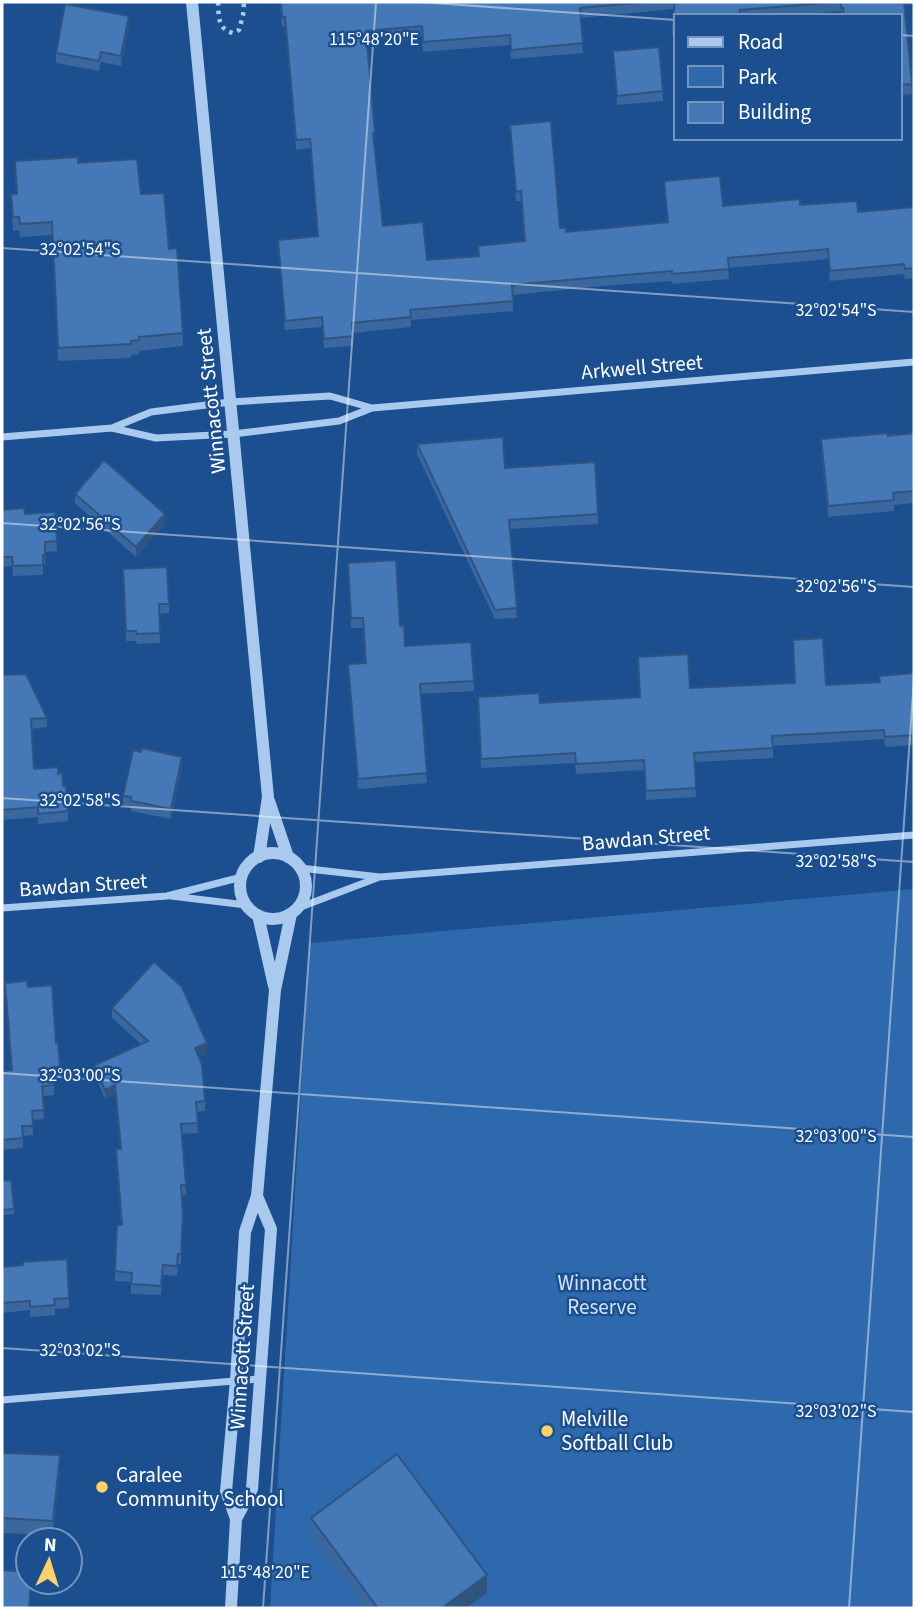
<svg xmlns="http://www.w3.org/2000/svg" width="916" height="1610" viewBox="0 0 916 1610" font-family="'Source Sans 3',sans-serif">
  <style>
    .green { fill: #2e69ad }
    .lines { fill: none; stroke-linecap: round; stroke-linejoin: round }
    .path { stroke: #a9c9ee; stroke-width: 4.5; stroke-dasharray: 3.5 5; stroke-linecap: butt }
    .minor { stroke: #a9c9ee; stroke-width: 7 }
    .tertiary { stroke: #a9c9ee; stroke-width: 12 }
    .wall { fill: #3a679d }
    .shaded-wall { fill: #305480 }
    .building { fill: #4478b7; stroke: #305480; stroke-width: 2 }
    .ticks { fill: none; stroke: #fff; stroke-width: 2; stroke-opacity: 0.45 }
    .poi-dot { fill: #ffd166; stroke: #1b4f8f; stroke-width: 2.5 }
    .labels { text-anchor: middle; stroke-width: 5; stroke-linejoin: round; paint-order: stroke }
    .street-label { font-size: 21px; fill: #fff; stroke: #1b4f8f }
    .park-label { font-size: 21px; fill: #cfe3fa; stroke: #1b4f8f }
    .poi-label { font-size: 21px; fill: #fff; stroke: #1b4f8f; text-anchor: start }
    .ticks-label { font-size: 18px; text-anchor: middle; fill: #fff; stroke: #1b4f8f; stroke-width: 5; stroke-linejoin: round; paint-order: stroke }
  </style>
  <rect width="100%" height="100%" fill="#1b4f8f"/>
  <path class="green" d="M914,889V1608H270L310,943Z"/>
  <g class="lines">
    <path class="path" d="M218,2C219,16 217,29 233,33L239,30L243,15L244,2"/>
    <path class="minor" d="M112,428L156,438L233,434L339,421L372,408L914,362
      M2,437L112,428L151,412L230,402L330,396L372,408
      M300,868L380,877L914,835
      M171,896L246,905
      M2,908L167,896L242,877
      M298,908L377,878
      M2,1400L260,1379"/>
    <path class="tertiary" d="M192,2L268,797L259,857
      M269,801L288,857
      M240 886a33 33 0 1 1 66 0a33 33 0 1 1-66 0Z
      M258,915L274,986
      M236,1519L252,1489L271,1229L257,1196
      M231,1608L236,1519L226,1491L236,1380L245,1232L257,1196L275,990L291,914"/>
  </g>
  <path class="wall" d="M280,2H914V4L904,5L912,94L900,95V16H841V11L786,16H676V35L672,34V24L674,9L580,18L583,53L511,59L510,45L423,52L422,36L366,40L375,133L374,143L383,226L427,260L478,256V246L524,242L521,201H516L510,125L560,228L566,232L667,223L664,181L723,206L800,205L858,212L914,207V278L905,279L904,274L830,281L828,259L728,268L729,279L672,284V281L601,286L513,295V311L411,320V327L352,333L353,346L324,348L322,327L285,330L278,240L318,236L310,148L296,150L285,27H282Z
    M129,26L121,66L101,62L99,71L56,63V53Z
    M613,51L663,91V101L617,105Z
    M15,161L78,163L141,194L169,249L183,333V346L139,351V354L131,355V358L58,361L52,235L20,237L19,230L13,231L11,194H16Z
    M914,433V503L894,505V511L828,517L821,450V439Z
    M417,444L505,468L598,514V524L510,529L517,618L495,619L417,454Z
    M75,494L165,524L136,557L75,503Z
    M2,510L25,514L55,512L57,551L45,552V565L43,564V575L13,576L12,566L2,567Z
    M348,563L400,626L405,646L474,681V691L420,694L427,783L358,789L348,664L365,663L363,628H351Z
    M123,579L169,604V613L159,614L160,643L137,644L136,641H126Z
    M793,640L826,685L879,682L914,673V745L885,747L884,739L773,746V758L694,762L696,797L646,800L644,770L576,774L575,763L481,768L478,697L540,703L640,697L638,657L690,688L795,683Z
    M2,675L47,718V727L31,729L34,769L58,774L63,786L68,811V821L38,824V817L2,820Z
    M182,767L171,819L131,811V807L123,805V796Z
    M5,983L28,987L56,1043L60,1067V1077H54V1095L43,1096L44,1119L33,1120V1135L23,1136V1148L2,1150V1071L11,1070Z
    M112,1008L207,1053L199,1057L205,1101V1111L197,1112L198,1133L182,1134L186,1195H181L183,1225L181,1264H178L177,1276L163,1275L161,1295L131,1294V1282L115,1281V1271L121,1225L116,1159V1149H120L115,1095L105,1099L95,1075V1065L141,1044L112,1018Z
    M2,1181L14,1209V1214L2,1215Z
    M2,1267L69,1298V1308L55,1309V1315L30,1317V1310L2,1313Z
    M2,1453L60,1470L53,1535L2,1533Z
    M311,1518L487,1593L466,1608H365L311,1536Z"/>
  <path class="shaded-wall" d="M129,16V26L121,66V56Z
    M165,514V524L136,557V547Z
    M182,757V767L171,819V809Z
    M207,1043V1053L195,1058V1048Z
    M115,1085V1095L105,1099V1090Z
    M60,1455V1470L53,1535V1521Z
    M487,1575V1593L466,1608H442Z"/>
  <path class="building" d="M281,2H646L580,8L583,43L511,50L510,35L423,42L422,26L366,31L375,133H373L383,226L423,222L427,260L479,256L478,246L525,241L521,191L516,192L510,125L551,121L560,228H566V232L668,222L664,181L720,176L723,206L800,199V205L857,201L858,212L914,207V268L905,269L904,264L830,271L828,249L728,258L729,269L672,274V271L601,277L512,285L513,301L410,310L411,317L352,323L353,336L324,339L322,317L285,321L278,240L318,236L310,139L296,140L285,17H282Z
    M675,2H835L740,10L739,16H676V25L672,24Z
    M841,2H904L912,84L900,85V16H844L843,8H841Z
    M65,4L129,16L121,56L101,52L99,61L56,53Z
    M659,47L663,91L617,96L613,51Z
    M78,157V163L137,159L141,194L164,193L169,249L177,248L183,333L139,337V340L131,341V344L58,348L52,222L20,224L19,217H13L11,194H17L15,161Z
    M887,433L888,436L914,433V491L893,493L894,500L828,506L821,439Z
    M503,437L505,468L595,462L598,514L509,520L517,608L495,610L417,444Z
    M104,460L165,514L136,547L75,494Z
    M24,508L25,514L55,512L57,541L45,542V555H43V565L13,566L12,557H2V510Z
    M396,560L400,626H404L405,646L471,642L474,681L420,684L427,773L358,779L348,664L366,663L363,618H351L348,563Z
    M167,567L169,604H159L160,633L137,634L136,631H126L123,569Z
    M823,638L826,685L880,682L879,676L914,673V735L885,737L884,730L772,736L773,748L694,753L696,788L646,791L644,760L576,764L575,753L481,759L478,697L539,693L540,703L640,697L638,657L688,654L690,688L795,683L793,640Z
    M26,674L47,718L31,719L34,769L58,767V774L62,773L63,786H66L68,811L38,814V807L2,810V675Z
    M142,748L182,757L171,809L131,801V797L123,796L133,750L141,752Z
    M154,962L182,987L207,1043L195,1048L202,1064L205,1101L196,1102L198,1123L181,1124L186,1185H181L183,1216L181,1254H178L177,1266L163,1265L161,1286L131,1284L132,1273L115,1271L117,1225H122L116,1149H121L115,1085L105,1090L95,1065L148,1041L112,1008Z
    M27,981L28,987L52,985L56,1043H58L60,1067H53L54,1085L42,1086L44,1110L32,1111L33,1126H22L23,1138L2,1140V1071L12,1070L5,983Z
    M11,1180L14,1209L2,1210V1181Z
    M67,1259L69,1298L54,1299L55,1305L30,1307V1301L2,1303V1267L23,1265V1262Z
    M2,1453L60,1455L53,1521L2,1518Z
    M397,1454L487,1575L442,1608H378L311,1518Z
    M2,1570L28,1572V1582H31L29,1608H2Z"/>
  <path class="ticks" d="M419,2L676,20M900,35L914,36M2,248L914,312M2,523L914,587M2,798L914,862M2,1073L914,1137M2,1348L914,1412M263,1608L376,2M849,1608L914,679"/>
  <g class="poi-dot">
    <circle cx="547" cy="1431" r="7"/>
    <circle cx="102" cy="1487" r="7"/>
  </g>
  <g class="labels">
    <g class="street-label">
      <text transform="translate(642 367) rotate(-5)" y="7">Arkwell Street</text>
      <text transform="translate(211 401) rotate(-96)" y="7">Winnacott Street</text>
      <text transform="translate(646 838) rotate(-5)" y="7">Bawdan Street</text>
      <text transform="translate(83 885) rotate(-4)" y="7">Bawdan Street</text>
      <text transform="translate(242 1357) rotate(-86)" y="7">Winnacott Street</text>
    </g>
    <g class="park-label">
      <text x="602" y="1290">Winnacott<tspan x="602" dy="24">Reserve</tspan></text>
    </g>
    <g class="poi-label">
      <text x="561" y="1426">Melville<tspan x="561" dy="24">Softball Club</tspan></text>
      <text x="116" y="1482">Caralee<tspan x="116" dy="24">Community School</tspan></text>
    </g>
  </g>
  <g class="ticks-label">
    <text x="374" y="45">115°48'20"E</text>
    <text x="80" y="255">32°02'54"S</text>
    <text x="836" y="316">32°02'54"S</text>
    <text x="80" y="530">32°02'56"S</text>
    <text x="836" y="592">32°02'56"S</text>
    <text x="80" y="806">32°02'58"S</text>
    <text x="836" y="867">32°02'58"S</text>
    <text x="80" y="1081">32°03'00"S</text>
    <text x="836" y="1142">32°03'00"S</text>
    <text x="80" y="1356">32°03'02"S</text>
    <text x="836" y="1417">32°03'02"S</text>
    <text x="265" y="1578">115°48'20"E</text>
  </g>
  <rect width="916" height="1610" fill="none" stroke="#ffffff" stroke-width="7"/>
  <rect x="674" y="14" width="228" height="126" fill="#1b4f8f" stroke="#7695bc" stroke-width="2"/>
  <rect x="688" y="37" width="35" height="10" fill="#a9c9ee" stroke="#7695bc" stroke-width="2"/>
  <text x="738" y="49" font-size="21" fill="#ffffff">Road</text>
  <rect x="688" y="66" width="35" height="21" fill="#2e69ad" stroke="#7695bc" stroke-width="2"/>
  <text x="738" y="84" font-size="21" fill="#ffffff">Park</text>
  <rect x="688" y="102" width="35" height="21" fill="#4478b7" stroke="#7695bc" stroke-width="2"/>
  <text x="738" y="119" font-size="21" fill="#ffffff">Building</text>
  <g transform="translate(49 1561) rotate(4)"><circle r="33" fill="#1b4f8f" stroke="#7695bc" stroke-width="2"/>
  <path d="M0-5L12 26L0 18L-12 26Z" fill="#ffd166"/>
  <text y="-10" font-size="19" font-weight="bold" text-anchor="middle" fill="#ffffff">N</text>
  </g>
</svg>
